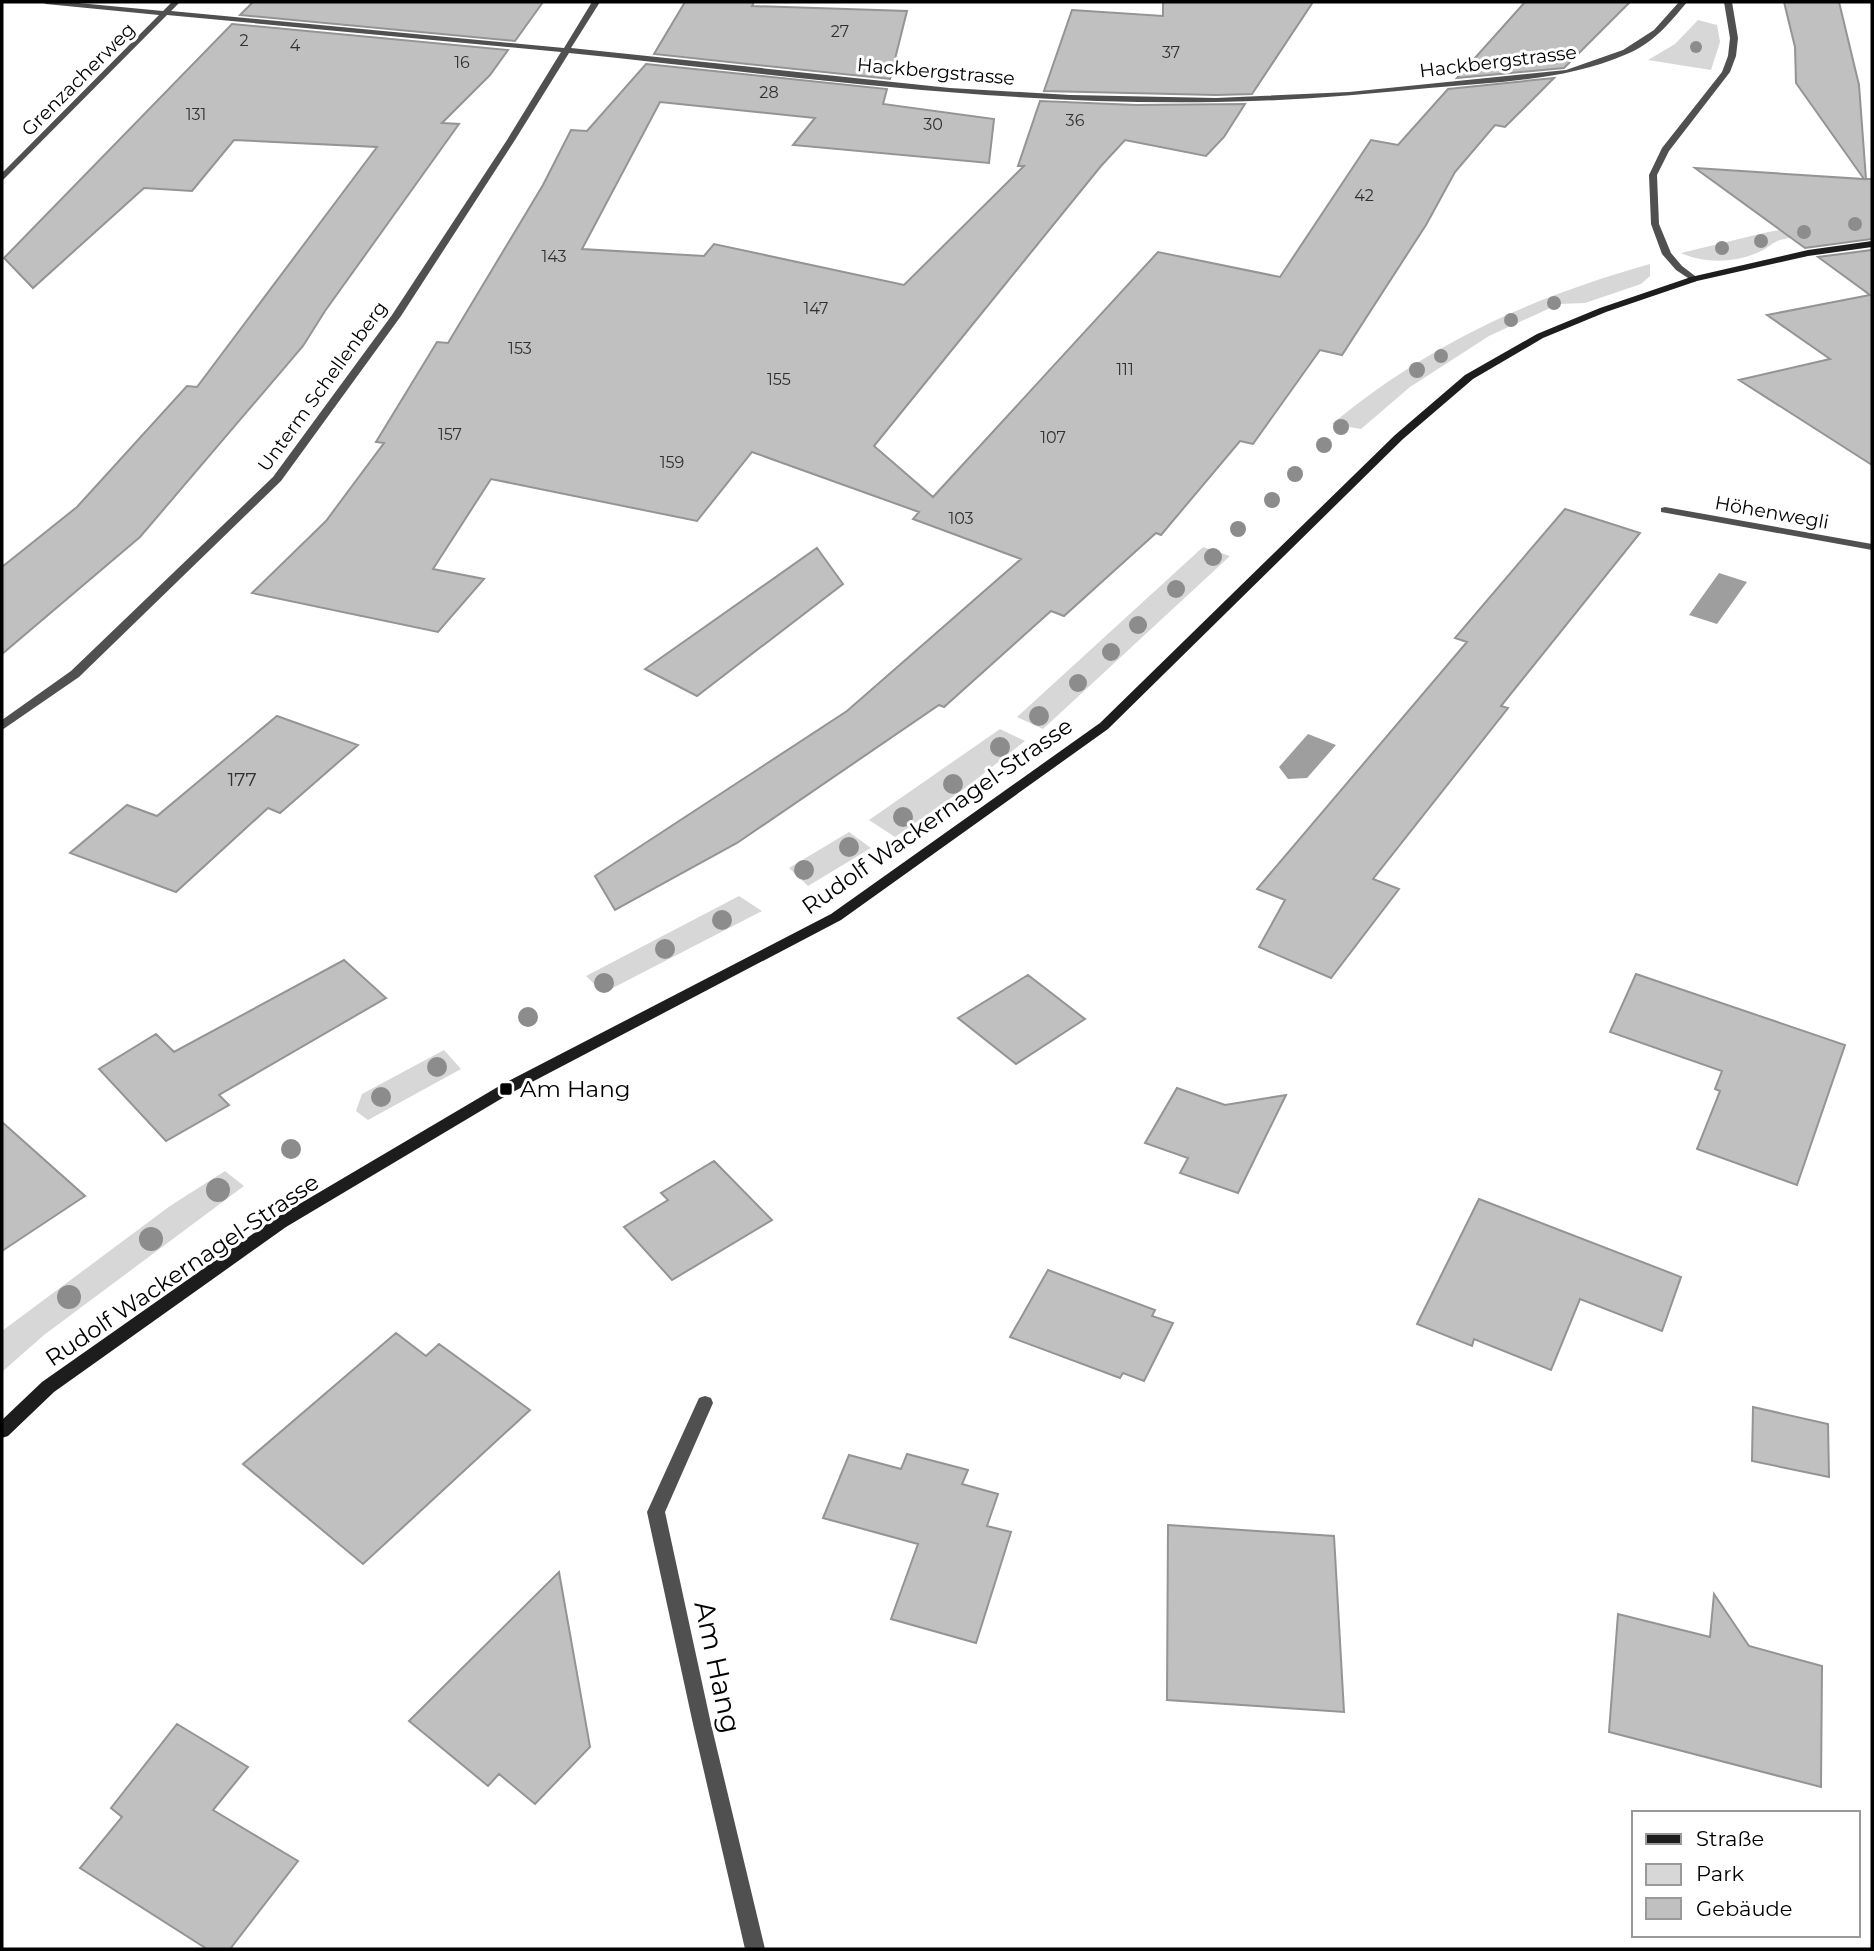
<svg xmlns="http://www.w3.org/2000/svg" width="1874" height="1951" viewBox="0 0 1874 1951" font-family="Montserrat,sans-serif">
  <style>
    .green { fill: #d7d7d7 }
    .water { fill: #9e9e9e }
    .building { fill: #c0c0c0; stroke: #949494; stroke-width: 2 }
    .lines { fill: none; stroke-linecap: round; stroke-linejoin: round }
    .lane { fill: #505050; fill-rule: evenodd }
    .street { fill: #505050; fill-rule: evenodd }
    .secondary { fill: #1d1d1d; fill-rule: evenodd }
    .tree { fill: #8c8c8c }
    .poi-dot { fill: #000; stroke: #fff; stroke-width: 2.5 }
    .labels { text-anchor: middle; stroke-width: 6; stroke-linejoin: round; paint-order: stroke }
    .far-number-label { font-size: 16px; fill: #303030 }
    .far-street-label { font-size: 19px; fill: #000; stroke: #fff }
    .number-label { font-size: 19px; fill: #303030 }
    .street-label { font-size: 23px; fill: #000; stroke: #fff }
    .poi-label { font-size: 23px; fill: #000; stroke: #fff; text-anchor: start }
    .near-street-label { font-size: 28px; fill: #000; stroke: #fff }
  </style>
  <rect width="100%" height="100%" fill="#fff"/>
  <path class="green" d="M1698,20L1717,25L1720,42L1711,70L1648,60L1675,44Z
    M1872,215V226C1842,230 1810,233 1780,240C1773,242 1768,248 1761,251C1737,263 1705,264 1681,253L1768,232Z
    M1650,264V276L1641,284L1585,303L1559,304L1489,336L1410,387L1361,429L1332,424C1429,344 1529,298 1650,264Z
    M1203,547L1230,556L1043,729L1017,717Z
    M1000,729L1025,741L964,789L895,837L869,820Z
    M849,832L871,848L808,886L789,868Z
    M739,896L762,911L603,993L586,976Z
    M444,1050L461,1069L368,1120L356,1111L362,1094Z
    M225,1171L244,1186L44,1335L2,1372V1331L170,1206Z"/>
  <path class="water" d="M1719,573L1747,582L1717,624L1689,615Z
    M1308,734L1336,745L1307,778L1288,779L1279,767Z"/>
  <path class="building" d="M253,2H543L515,41L240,15Z
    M685,2H754L752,6L907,11L890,79L654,54Z
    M1163,2H1313L1252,94L1216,95L1044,91L1072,10L1163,16Z
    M1525,2H1630L1564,68L1457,78Z
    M1784,2H1839L1859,85L1866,179H1872V239L1805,248L1695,168L1864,179L1796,83L1795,47Z
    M232,24L508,50L490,75L442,123L459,124L325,311L303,346L140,537L2,654V567L77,507L187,386L197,387L377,147L234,140L192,191L144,188L33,288L4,258Z
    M646,64L887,89L883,104L994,119L989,163L793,145L815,118L660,102L582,249L704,256L714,244L904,285L1024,166H1018L1040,101L1136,105L1245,104L1224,137L1206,156L1125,140L1101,166L874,446L933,497L1158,252L1280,277L1371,140L1398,145L1448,89L1554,78L1505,127L1495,125L1455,172L1426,225L1342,355L1320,350L1253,444L1240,441L1161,535L1156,533L1064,616L1051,611L944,707L939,705L737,843L615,910L595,876L847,711L1021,559L913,519L919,512L752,452L697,521L491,479L433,569L484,579L438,632L252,593L326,521L384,443L376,442L437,342L448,343L543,185L571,130L587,131Z
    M1872,250V465L1739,380L1830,359L1767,315L1870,295L1818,257Z
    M1565,509L1640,533L1501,706L1508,708L1373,879L1399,889L1331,978L1259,947L1285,900L1257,889L1467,642L1455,638Z
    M817,548L843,584L697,696L645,669Z
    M277,716L358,745L280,813L268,808L176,892L70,853L127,805L157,816Z
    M344,960L386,998L219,1095L229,1105L166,1141L99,1069L156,1034L174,1052Z
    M1636,974L1845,1045L1797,1185L1697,1149L1720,1091L1715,1089L1722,1071L1610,1032Z
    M1028,975L1085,1019L1016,1064L958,1018Z
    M1177,1088L1225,1105L1286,1095L1238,1193L1180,1173L1188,1158L1145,1143Z
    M2,1122L85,1196L2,1251Z
    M714,1161L772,1220L672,1280L624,1227L668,1200L661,1193Z
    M1479,1199L1681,1277L1662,1331L1580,1299L1551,1370L1474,1339L1472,1346L1417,1324Z
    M1048,1270L1155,1310L1152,1316L1173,1323L1144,1381L1123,1373L1120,1378L1010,1337Z
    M396,1333L426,1356L439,1344L530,1410L363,1564L243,1464Z
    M1753,1407L1828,1424L1829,1477L1752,1461Z
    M907,1454L968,1470L962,1484L998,1494L987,1526L1011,1532L976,1643L891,1619L918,1544L823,1518L849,1455L901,1469Z
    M1168,1525L1334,1536L1344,1712L1167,1700Z
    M559,1572L590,1747L535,1804L499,1774L488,1786L409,1721Z
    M1714,1594L1749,1646L1822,1666L1821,1787L1609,1732L1618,1614L1710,1637Z
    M177,1724L248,1767L213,1810L298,1861L230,1949H207L80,1868L122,1817L111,1808Z"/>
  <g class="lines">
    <path class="lane" d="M1724,2H1732L1738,38L1736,56L1730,72L1669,151L1657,175L1659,224L1671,253L1682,266L1699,279L1694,282L1676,270L1662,254L1651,224L1649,175L1662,148L1722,72L1728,56L1730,38Z
      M1665,507L1872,544V550L1661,512V508Z"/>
    <path class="street" d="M42,2H68L163,11L172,2H180L171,11L564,48L592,2H600L571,48L950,88L1070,95L1216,98L1349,92L1566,70L1623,50L1654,30L1679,2H1687C1670,23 1652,44 1627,54C1565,81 1496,82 1429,88C1359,95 1288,101 1217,102C1000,106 784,75 569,53L515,140L401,316L281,481L79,677L2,730V720L71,671L273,477L392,315L507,140L561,52L167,15L2,181V173L159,15L46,4Z
      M705,1396L711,1398L713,1403L665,1512L711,1724L765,1949H745L693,1724L647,1512L699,1398Z"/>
    <path class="secondary" d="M1872,241V247L1808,256L1697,281L1606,312L1543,338L1473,379L1403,439L1108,729L841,920L511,1093L286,1227L54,1392L8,1436L2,1438V1420L42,1382L274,1219L501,1085L831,914L1100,723L1395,435L1465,375L1537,334L1600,308L1691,277L1808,250Z"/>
  </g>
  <g class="tree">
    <circle cx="1696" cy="47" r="6"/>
    <circle cx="1855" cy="224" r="7"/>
    <circle cx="1804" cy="232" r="7"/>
    <circle cx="1761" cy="241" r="7"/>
    <circle cx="1722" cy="248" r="7"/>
    <circle cx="1554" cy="303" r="7"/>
    <circle cx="1511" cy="320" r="7"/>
    <circle cx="1441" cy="356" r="7"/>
    <circle cx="1417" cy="370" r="8"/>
    <circle cx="1341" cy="427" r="8"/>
    <circle cx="1324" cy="445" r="8"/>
    <circle cx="1295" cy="474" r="8"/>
    <circle cx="1272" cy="500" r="8"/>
    <circle cx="1238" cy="529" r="8"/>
    <circle cx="1213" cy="557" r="9"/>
    <circle cx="1176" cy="589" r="9"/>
    <circle cx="1138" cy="625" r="9"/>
    <circle cx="1111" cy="652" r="9"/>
    <circle cx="1078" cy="683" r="9"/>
    <circle cx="1039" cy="716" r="10"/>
    <circle cx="1000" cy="747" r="10"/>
    <circle cx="953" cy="784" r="10"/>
    <circle cx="903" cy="817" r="10"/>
    <circle cx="849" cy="847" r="10"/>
    <circle cx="804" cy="870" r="10"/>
    <circle cx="722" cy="920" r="10"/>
    <circle cx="665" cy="949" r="10"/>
    <circle cx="604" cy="983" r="10"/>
    <circle cx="528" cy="1017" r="10"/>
    <circle cx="437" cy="1067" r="10"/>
    <circle cx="381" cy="1097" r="10"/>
    <circle cx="291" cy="1149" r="10"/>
    <circle cx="218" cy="1190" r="12"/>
    <circle cx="151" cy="1239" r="12"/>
    <circle cx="69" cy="1297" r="12"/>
  </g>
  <rect class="poi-dot" x="499" y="1082" width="14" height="14" rx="3.5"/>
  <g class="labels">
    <g class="far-number-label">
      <text x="840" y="37">27</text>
      <text x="244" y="46">2</text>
      <text x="295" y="51">4</text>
      <text x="1171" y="58">37</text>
      <text x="462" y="68">16</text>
      <text x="769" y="98">28</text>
      <text x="196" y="120">131</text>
      <text x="1075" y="126">36</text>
      <text x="933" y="130">30</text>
      <text x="1364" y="201">42</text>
      <text x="554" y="262">143</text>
      <text x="816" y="314">147</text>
      <text x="520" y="354">153</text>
      <text x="1125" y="375">111</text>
      <text x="779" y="385">155</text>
      <text x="450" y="440">157</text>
      <text x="1053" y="443">107</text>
      <text x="672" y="468">159</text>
      <text x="961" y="524">103</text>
    </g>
    <g class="far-street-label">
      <text transform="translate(1498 61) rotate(-7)" y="7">Hackbergstrasse</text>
      <text transform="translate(936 71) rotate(5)" y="7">Hackbergstrasse</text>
      <text transform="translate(78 79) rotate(-45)" y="7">Grenzacherweg</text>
      <text transform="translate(322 386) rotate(-54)" y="7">Unterm Schellenberg</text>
      <text transform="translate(1772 512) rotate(10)" y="7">Höhenwegli</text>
    </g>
    <g class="number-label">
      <text x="242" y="786">177</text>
    </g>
    <g class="street-label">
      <text transform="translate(937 816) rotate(-35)" y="8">Rudolf Wackernagel-Strasse</text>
      <text transform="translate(182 1270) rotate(-34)" y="8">Rudolf Wackernagel-Strasse</text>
    </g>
    <g class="poi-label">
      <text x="520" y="1097">Am Hang</text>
    </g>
    <g class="near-street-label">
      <text transform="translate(718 1667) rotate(78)" y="10">Am Hang</text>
    </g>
  </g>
  <rect width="1874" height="1951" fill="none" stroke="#000000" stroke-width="7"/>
  <rect x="1632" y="1811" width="228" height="126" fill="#ffffff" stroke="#999999" stroke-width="2"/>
  <rect x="1646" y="1834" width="35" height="10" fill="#1d1d1d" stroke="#999999" stroke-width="2"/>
  <text x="1696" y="1846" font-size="21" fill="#000000">Straße</text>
  <rect x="1646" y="1864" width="35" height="21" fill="#d7d7d7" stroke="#999999" stroke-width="2"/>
  <text x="1696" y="1881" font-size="21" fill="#000000">Park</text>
  <rect x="1646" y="1898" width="35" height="21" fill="#c0c0c0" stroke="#999999" stroke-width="2"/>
  <text x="1696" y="1916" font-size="21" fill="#000000">Gebäude</text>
</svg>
